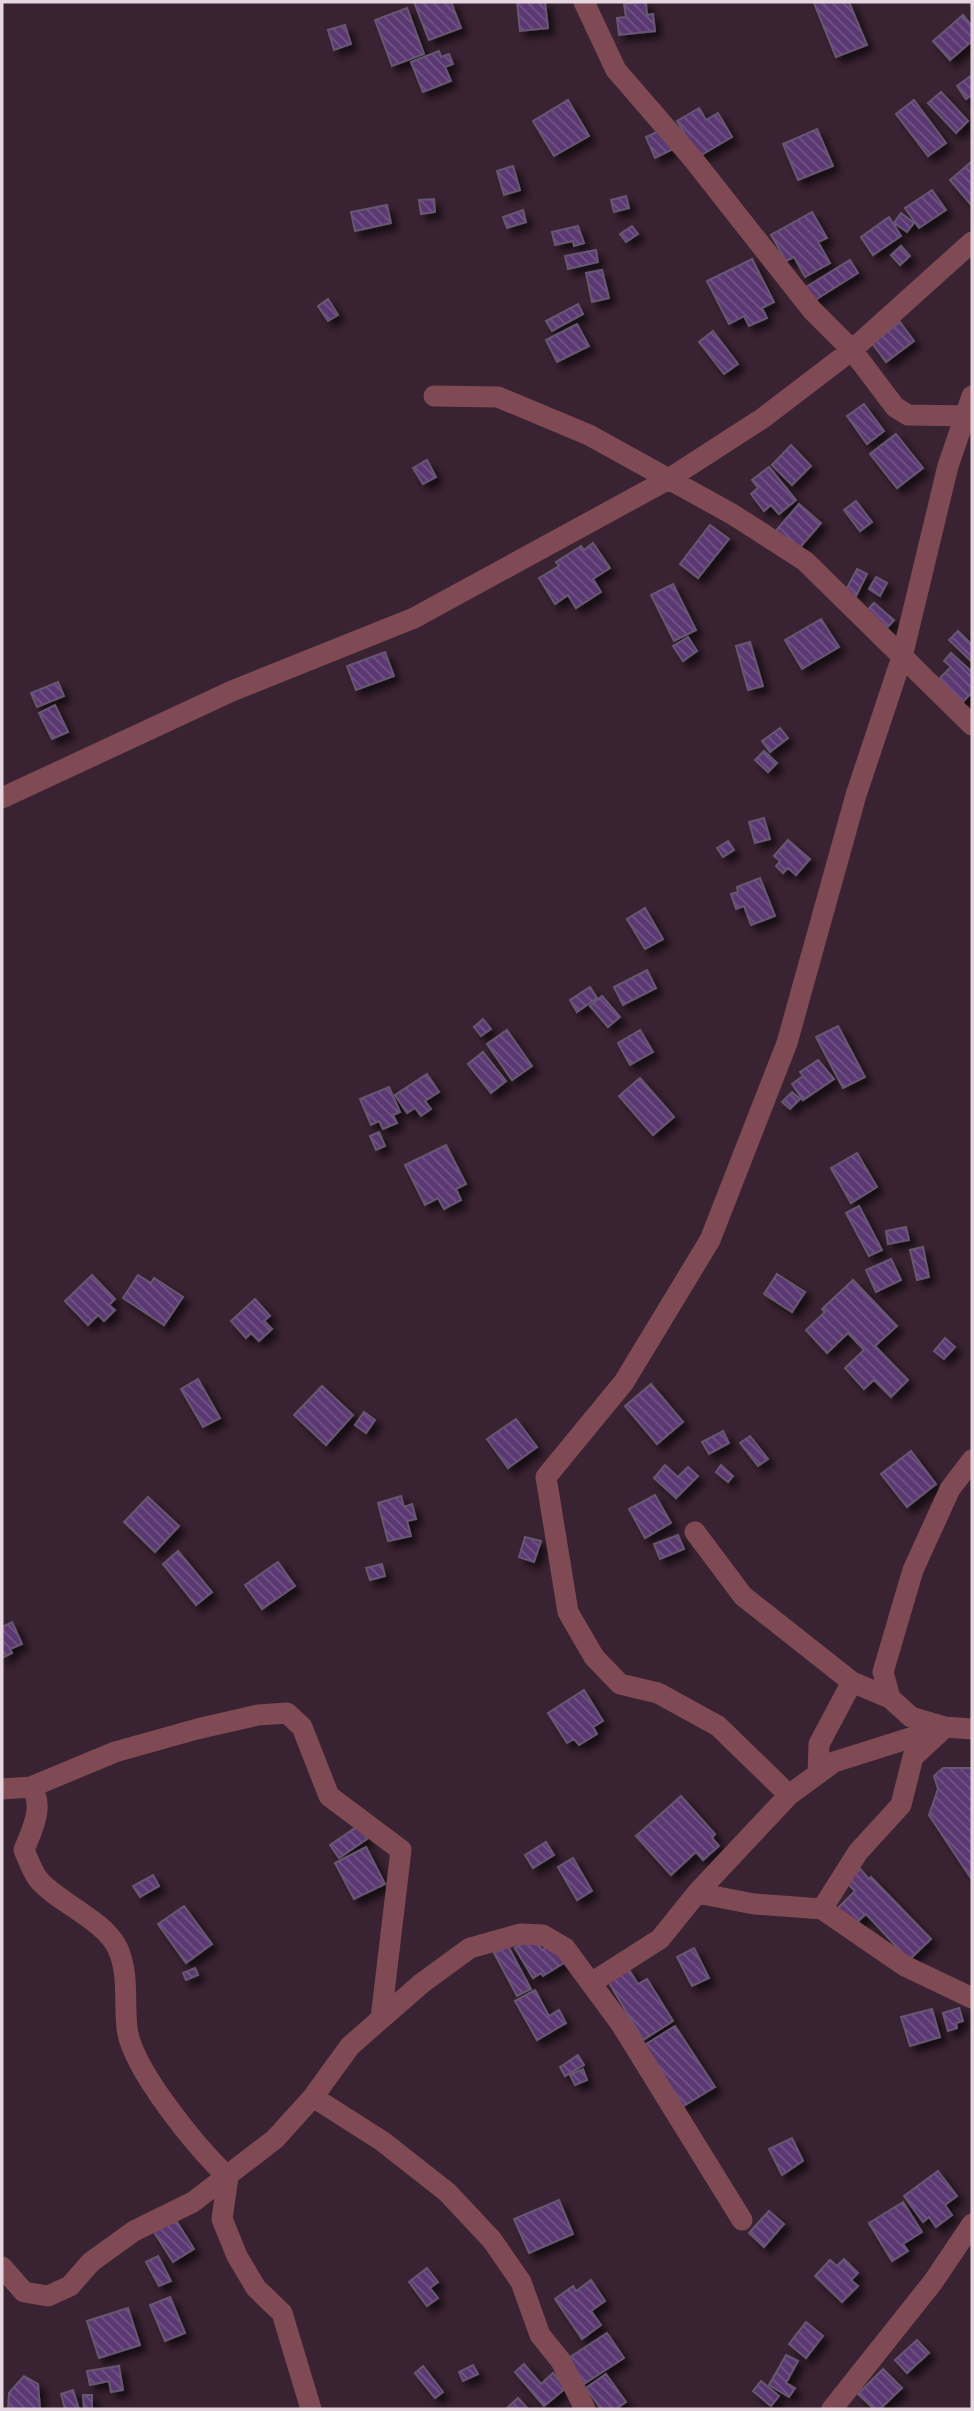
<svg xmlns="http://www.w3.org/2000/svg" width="974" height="2411" viewBox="0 0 974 2411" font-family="Spectral,serif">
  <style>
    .building { fill: url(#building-back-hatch); stroke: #665871; stroke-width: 2; filter: url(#shadow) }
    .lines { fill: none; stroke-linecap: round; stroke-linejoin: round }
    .street { stroke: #7f4a53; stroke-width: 21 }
  </style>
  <defs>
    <pattern id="building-back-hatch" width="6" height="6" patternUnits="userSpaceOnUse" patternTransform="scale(1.75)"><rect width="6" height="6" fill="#5b3873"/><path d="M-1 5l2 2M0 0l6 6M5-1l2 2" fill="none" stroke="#725486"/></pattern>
    <filter id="shadow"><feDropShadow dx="6" dy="6" stdDeviation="3.5" flood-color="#0009"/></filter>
  </defs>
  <rect width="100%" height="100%" fill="#392231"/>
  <path class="building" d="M414,2H451L461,28L429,40Z
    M517,2H545L548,28L520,31Z
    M646,2L647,15L653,14L655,31L619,35L617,18L626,17L624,4Z
    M818,2H849L867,45L836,57L814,3Z
    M407,8L424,54L392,66L375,20Z
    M963,15L972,26V41L950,60L933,41Z
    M345,25L351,44L334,50L328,30Z
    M439,51L441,57L449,54L453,64L445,67L451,81L423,92L411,62Z
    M972,75V95L966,99L957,86Z
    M941,92L968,121L956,133L928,103Z
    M568,100L589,136L554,156L533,121Z
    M914,100L946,143L928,156L896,114Z
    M699,108L706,120L718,113L732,137L698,157L677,121Z
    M663,129L673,149L655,158L646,137Z
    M817,129L833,166L798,180L783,144Z
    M971,162L972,164V206L950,180Z
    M513,166L520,190L504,195L497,171Z
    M932,190L946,210L919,228L905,208Z
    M626,196L629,208L614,212L611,200Z
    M434,199L435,212L421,214L419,200Z
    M387,205L391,223L355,231L351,212Z
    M523,210L526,222L507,228L503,217Z
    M812,212L827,238L818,242L830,263L805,277L794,257L786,261L771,235Z
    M901,213L914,223L907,232L894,223Z
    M889,217L901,236L873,255L861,237Z
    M578,226L584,243L574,246L573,241L555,245L552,232Z
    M632,226L638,234L626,242L620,234Z
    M901,246L910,256L900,265L891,255Z
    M596,250L598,262L568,269L565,256Z
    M752,259L774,302L762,308L767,318L749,326L744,316L729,324L707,281Z
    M850,260L858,273L812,302L803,289Z
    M602,270L609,298L592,302L586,273Z
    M328,299L338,315L328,321L318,306Z
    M578,304L583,314L552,331L546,321Z
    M900,322L914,341L886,362L872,343Z
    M577,324L589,346L557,362L546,340Z
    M713,331L738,364L724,374L699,342Z
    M864,404L884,431L867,444L847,416Z
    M896,434L923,468L897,488L870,454Z
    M791,445L811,466L792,485L772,465Z
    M427,460L436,477L423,484L413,468Z
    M769,467L796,500L779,514L771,505L764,511L751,494L758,488L752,480Z
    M856,501L872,522L860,531L844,510Z
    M799,504L821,523L796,552L774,533Z
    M710,525L729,539L698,578L680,564Z
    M593,543L610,568L593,579L601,592L576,608L568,595L555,604L539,578L559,566L556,562L581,546L584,550Z
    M857,569L867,574L856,596L846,590Z
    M876,577L887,583L880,596L869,589Z
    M673,584L696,630L674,641L651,595Z
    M874,603L894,620L884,631L864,614Z
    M821,619L839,647L802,669L785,640Z
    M958,631L972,645V662L949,640Z
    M688,637L697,651L683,661L673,646Z
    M750,642L763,686L748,690L736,646Z
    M385,652L394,676L356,690L347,666Z
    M951,653L972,672V692L961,704L936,682L951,667L944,661Z
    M58,682L64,696L37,707L31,693Z
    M55,705L68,732L52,739L39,713Z
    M780,728L788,738L770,752L762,741Z
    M764,751L777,763L768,772L755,760Z
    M764,818L770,839L755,843L749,822Z
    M788,840L810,859L796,875L788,868L783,873L776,866L780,861L774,856Z
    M728,841L734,850L723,857L717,848Z
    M760,878L775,916L751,925L744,906L736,909L731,894L738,892L737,887Z
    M645,908L663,939L645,949L627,919Z
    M647,970L656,988L623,1005L614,987Z
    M590,987L597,998L577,1012L570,1000Z
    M602,996L620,1017L608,1027L590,1006Z
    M483,1019L491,1029L481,1036L474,1027Z
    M838,1026L865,1077L843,1088L816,1037Z
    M507,1030L532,1066L512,1080L487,1044Z
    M640,1030L653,1052L630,1065L618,1043Z
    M483,1052L506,1081L491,1093L468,1064Z
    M818,1060L834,1079L803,1100L792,1084L803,1076L800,1072Z
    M427,1074L439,1092L425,1101L431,1109L421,1116L415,1108L407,1113L395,1095Z
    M640,1078L674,1117L653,1135L619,1096Z
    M389,1087L400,1112L393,1115L397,1123L383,1129L379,1121L371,1125L360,1099Z
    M792,1092L800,1099L790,1109L782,1102Z
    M379,1132L385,1146L376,1150L370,1136Z
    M446,1145L466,1184L456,1189L461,1200L444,1209L438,1198L425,1205L405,1165Z
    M857,1153L877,1187L851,1203L831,1168Z
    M859,1206L882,1250L869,1256L846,1213Z
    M906,1227L909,1240L888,1244L886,1231Z
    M923,1247L929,1277L917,1280L910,1250Z
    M891,1259L901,1280L876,1292L866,1270Z
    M777,1274L805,1292L792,1312L764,1294Z
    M92,1275L115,1299L109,1305L115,1310L104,1321L98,1315L88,1325L65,1301Z
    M138,1275L151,1283L154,1278L183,1297L164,1325L123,1298Z
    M853,1280L897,1326L875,1346L908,1380L891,1397L874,1380L864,1389L845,1368L864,1350L848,1333L827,1353L806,1330L825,1312L822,1309Z
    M255,1299L270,1316L264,1321L272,1329L259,1341L251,1333L246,1338L231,1321Z
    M945,1338L955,1347L944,1359L934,1351Z
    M198,1379L220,1418L203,1427L181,1389Z
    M651,1384L683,1422L657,1444L625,1406Z
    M322,1386L353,1415L326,1445L294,1415Z
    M364,1412L375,1420L366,1433L355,1425Z
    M516,1419L537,1447L508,1468L487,1439Z
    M723,1431L729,1443L709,1454L702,1442Z
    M750,1436L768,1459L758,1466L740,1443Z
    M911,1451L936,1484L907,1507L881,1474Z
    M665,1465L678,1477L688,1467L698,1476L676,1498L654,1478Z
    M721,1465L733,1476L728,1482L716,1472Z
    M655,1495L671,1523L645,1538L629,1509Z
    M401,1496L404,1507L412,1504L416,1519L407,1521L411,1536L388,1541L378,1503Z
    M148,1497L179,1526L155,1552L124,1522Z
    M678,1535L684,1549L660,1559L654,1544Z
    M525,1537L541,1541L534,1562L519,1557Z
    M178,1551L212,1592L196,1605L163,1564Z
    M278,1562L295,1586L262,1609L245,1585Z
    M382,1564L385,1576L370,1580L366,1568Z
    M12,1622L22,1644L10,1649L12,1653L2,1658V1627Z
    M584,1690L603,1721L593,1727L597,1734L579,1745L574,1739L567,1743L548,1713Z
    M943,1768H972V1880L929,1815L938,1789L934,1776Z
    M681,1796L715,1834L712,1838L719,1846L703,1860L696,1852L671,1875L636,1836Z
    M358,1826L367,1839L339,1858L330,1845Z
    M546,1842L554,1855L533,1868L525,1855Z
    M366,1847L385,1884L354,1899L335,1863Z
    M573,1858L592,1891L577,1900L558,1867Z
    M860,1869L869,1879L871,1877L931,1939L909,1960L866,1914L854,1925L838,1908L855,1891L846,1882Z
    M153,1875L159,1886L140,1897L133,1886Z
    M184,1906L212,1944L186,1963L158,1924Z
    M534,1937L542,1950L553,1944L564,1963L543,1976L541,1973L533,1978L515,1948Z
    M508,1946L531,1989L517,1996L494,1953Z
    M694,1948L709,1978L692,1986L677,1957Z
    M195,1968L198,1975L186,1980L183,1973Z
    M628,1968L638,1984L647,1979L673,2021L643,2040L608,1981Z
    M535,1990L549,2016L559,2010L566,2023L537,2040L515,2001Z
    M959,2008L963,2021L956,2023L957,2028L948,2031L943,2013Z
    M932,2009L940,2037L910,2046L901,2017Z
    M675,2026L715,2087L682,2107L643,2046Z
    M578,2055L584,2065L565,2076L560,2067Z
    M583,2069L587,2080L575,2085L570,2075Z
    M792,2138L803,2161L782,2175L769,2149Z
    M938,2171L957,2196L945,2205L952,2215L936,2227L929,2217L923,2222L904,2196Z
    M559,2200L573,2234L529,2253L514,2219Z
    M903,2202L922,2232L903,2244L908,2251L892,2261L869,2223Z
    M769,2211L784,2224L764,2247L749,2233Z
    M175,2219L194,2249L173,2262L154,2232Z
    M158,2256L171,2281L159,2286L146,2262Z
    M844,2259L858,2273L851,2280L858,2286L842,2302L815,2276L830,2260L837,2266Z
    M427,2268L438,2282L430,2288L438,2298L427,2306L409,2282Z
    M591,2280L605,2301L591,2311L601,2325L582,2339L555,2299L573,2286L576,2291Z
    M170,2297L185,2333L165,2341L150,2305Z
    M128,2308L140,2345L99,2358L87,2321Z
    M806,2322L823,2336L806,2358L789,2344Z
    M607,2333L624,2358L584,2384L567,2359Z
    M917,2340L929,2353L907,2373L895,2360Z
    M786,2355L798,2361L786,2383L795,2388L789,2397L769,2385Z
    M524,2364L541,2384L553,2373L566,2388L544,2406L515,2372Z
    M473,2365L478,2374L463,2381L459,2372Z
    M119,2366L123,2390L111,2392L109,2381L90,2385L87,2371Z
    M423,2366L443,2392L435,2398L415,2373Z
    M883,2369L902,2388L880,2409H874L858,2394Z
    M606,2374L626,2402L616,2409H601L586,2388Z
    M24,2376L38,2384L40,2409H8L9,2393Z
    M761,2381L779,2396L771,2406L753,2391Z
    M73,2390L79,2409H65L61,2394Z
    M83,2395H92V2409H84Z
    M518,2398L528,2409L508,2407Z"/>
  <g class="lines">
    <path class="street" d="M584,2L616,70L693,159L812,310L852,350L895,407L908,415L972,416
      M434,396L498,397L589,435L732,514L805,561L972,725
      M2,798L232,691L414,618L667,480L763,418L852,350L972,242
      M972,1460L950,1489L913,1570L883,1672L890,1698L911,1717L945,1727L972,1729
      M695,1532L743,1596L852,1682L890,1698
      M818,1774L819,1744L852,1682
      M31,1787C45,1806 32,1830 24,1850C28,1859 32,1871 38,1879C58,1903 105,1920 118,1949C129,1974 124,2001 127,2028C131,2068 198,2149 228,2177
      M2,1789L31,1787L115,1752L197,1729L258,1715L287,1713L302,1727L329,1796L401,1850L381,2018
      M789,1795L718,1726L658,1693L620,1684L594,1657L568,1612L546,1477L624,1382L710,1240L787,1043L856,795L902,657L948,466L972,396
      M697,1893L754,1904L822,1909L905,1966L972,1998
      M822,1909L858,1852L901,1805L913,1757L941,1731
      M591,1983L660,1939L697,1893L789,1795L834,1762L945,1727
      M313,2097L382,2141L447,2192L492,2240L521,2282L540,2335L561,2361L585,2409
      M228,2177L222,2219L237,2256L256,2288L282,2313L311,2409
      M2,2267L24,2292L48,2296L70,2286L91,2262L134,2231L193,2202L275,2139L313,2097L350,2046L422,1983L470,1948L520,1934L543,1935L565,1948L621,2024L742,2220
      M832,2409L933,2282L972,2224"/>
  </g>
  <rect width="974" height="2411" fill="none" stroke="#e5d6df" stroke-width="7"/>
</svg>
